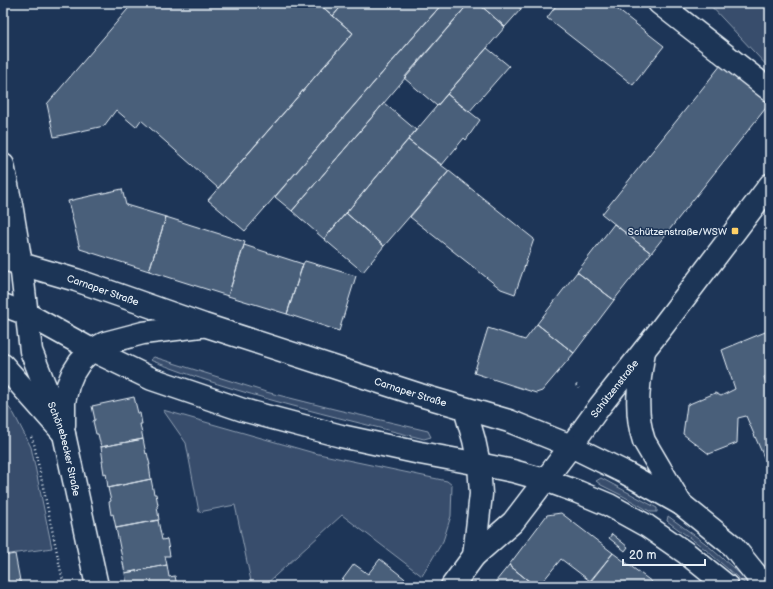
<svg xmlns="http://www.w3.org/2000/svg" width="773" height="589" viewBox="0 0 773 589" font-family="'Balsamiq Sans',sans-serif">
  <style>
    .green { fill: #374d6c; stroke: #909fb2 }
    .building { fill: #495e7a; stroke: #e8f1f8 }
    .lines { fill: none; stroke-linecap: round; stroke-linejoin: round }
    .minor-casing { stroke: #e8f1f8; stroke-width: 25 }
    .major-casing { stroke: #e8f1f8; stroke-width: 25 }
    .highway-casing { stroke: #e8f1f8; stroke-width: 25 }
    .path { stroke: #e8f1f8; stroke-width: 2.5; stroke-dasharray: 1 3; stroke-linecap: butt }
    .minor { stroke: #1d3557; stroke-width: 22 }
    .major { stroke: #1d3557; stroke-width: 22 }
    .highway { stroke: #1d3557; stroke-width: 22 }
    .poi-dot { fill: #ffd166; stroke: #1d3557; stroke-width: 1.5 }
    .labels { text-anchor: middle; stroke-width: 3; stroke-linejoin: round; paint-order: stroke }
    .poi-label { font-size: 10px; fill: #e8f1f8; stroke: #1d3557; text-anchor: end }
    .street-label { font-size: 10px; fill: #e8f1f8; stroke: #1d3557 }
  </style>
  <rect width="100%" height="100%" fill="#1d3557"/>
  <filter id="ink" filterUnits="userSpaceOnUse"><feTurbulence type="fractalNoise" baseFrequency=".025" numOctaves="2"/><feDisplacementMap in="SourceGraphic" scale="8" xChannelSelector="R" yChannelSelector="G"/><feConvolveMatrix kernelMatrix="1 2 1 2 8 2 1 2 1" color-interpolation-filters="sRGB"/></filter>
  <g filter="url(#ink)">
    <path class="green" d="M708,3H770V69Z
      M154,357L266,392L338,410L428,431L431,437L424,439C332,416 239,395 150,360Z
      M3,400L14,414L31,447L52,548L3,555Z
      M163,410L314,453L447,481L452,485L451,516L443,541L422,576L342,515L264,586H252L235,505L199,512L186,443Z
      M601,478L657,508V512H651L623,496L601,485L596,481Z
      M668,516L705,543L748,581L745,584L705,549L667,521Z"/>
    <path class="building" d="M133,3H318L353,33L218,188L141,120L136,127L116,110L104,126L54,137L47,104Z
      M318,3H344L333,16Z
      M344,3H440L442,4L245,231L208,200L353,33L333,16Z
      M440,3H469L292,211L275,197L442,4Z
      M469,3H478L505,27L437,106L404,78Z
      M478,3H514L521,9L505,27Z
      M558,3H609L664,46L633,85L547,18Z
      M487,48L509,66L469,112L447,94Z
      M721,65L769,104L651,253L602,214Z
      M447,94L480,120L466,140L464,138L442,165L408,140Z
      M384,103L416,130L324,239L292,211Z
      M408,140L449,171L384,246L346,213Z
      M449,171L534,239L515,294L501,289L410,217Z
      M122,189L126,205L166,217L149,271L80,249L68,201Z
      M346,213L384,246L363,272L324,239Z
      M166,217L245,242L228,296L149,271Z
      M614,224L651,253L614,300L577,272Z
      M244,245L303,264L287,314L228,296Z
      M305,261L356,276L339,331L287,314L303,264Z
      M577,272L614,300L574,353L537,324Z
      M537,324L574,353L542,391L536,393L474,373L488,328L525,340Z
      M770,330V374L764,377L768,389L770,388V471L746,416L738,418L737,443L709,454L683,434L687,405L715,393L721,396L735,389L722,350Z
      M134,397L138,413H140L142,424H140L143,439L101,447L98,434H96L93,421L95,420L92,406Z
      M143,439L146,454L147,453L150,465H149L151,479L108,488L106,473L104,474L102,461H103L101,447Z
      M151,479L154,494H156L158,505L157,506L159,520L116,528L113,514L111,515L109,502L111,501L108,488Z
      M561,513L613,553L590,581L561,559L539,586H535L509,565L547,515Z
      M158,520L162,540L167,539L170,556H165L167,565L125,573L116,528Z
      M612,534L628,547L625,551L609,538Z
      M613,553L652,582L649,586H587Z
      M15,554L21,586H3V556Z
      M380,559L409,582V586H344L340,583L354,564L368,574Z
      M167,565L169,577L175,576L177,586H127L125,573Z
      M509,565L535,586H492Z"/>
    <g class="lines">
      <defs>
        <g id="minor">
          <path d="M659,3L770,90"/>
          <path d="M644,351C639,380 634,412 644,441L681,504"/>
          <path id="s1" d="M571,446L600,406L660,330L770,185"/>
        </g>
        <g id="major">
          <path id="s2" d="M3,165L12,210L21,264L31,351L64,434L97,586"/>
          <path id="s3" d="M21,264L76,280L204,325L420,395L509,421L571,446L622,471L681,504L733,546L758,577L764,586"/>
          <path d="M27,314L92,350L152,379L243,410L341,436L420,453L479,464L513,471L545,480L578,492L609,505L647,526L686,553L727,586"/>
          <path d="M465,409L474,440L479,464L481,494L474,556"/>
          <path d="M64,425V402L68,385L73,373L80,362L92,350L105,343L143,333L201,326"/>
          <path d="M452,586L474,556L513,522L571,446"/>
        </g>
        <path id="highway" d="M3,259L21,264
          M3,305L27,314
          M3,365L64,434"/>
      </defs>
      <use href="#minor" class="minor-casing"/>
      <use href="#major" class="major-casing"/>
      <use href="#highway" class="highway-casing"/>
      <path class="path" d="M576,385L579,388
        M31,437L34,444L64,586"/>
      <use href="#minor" class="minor"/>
      <use href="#major" class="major"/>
      <use href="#highway" class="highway"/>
    </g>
  </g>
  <rect class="poi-dot" x="731" y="227" width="8" height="8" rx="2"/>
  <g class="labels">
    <g class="poi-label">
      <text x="727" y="235">Schützenstraße/WSW</text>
    </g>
    <g class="street-label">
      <text dy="4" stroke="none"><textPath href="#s3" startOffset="86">Carnaper Straße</textPath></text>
      <text dy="4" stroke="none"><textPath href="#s1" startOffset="72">Schützenstraße</textPath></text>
      <text dy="4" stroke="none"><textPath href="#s3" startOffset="410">Carnaper Straße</textPath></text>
      <text dy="4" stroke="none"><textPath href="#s2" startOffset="292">Schönebecker Straße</textPath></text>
    </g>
  </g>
  <rect width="773" height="589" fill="none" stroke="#1d3557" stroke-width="16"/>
  <rect x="8" y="8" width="757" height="573" fill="none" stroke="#e8f1f8" stroke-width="1.5" filter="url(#ink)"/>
  <path d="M623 559v6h82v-6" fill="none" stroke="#e8f1f8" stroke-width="2"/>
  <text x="629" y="559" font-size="12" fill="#e8f1f8" stroke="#1d3557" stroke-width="3" paint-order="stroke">20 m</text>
</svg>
